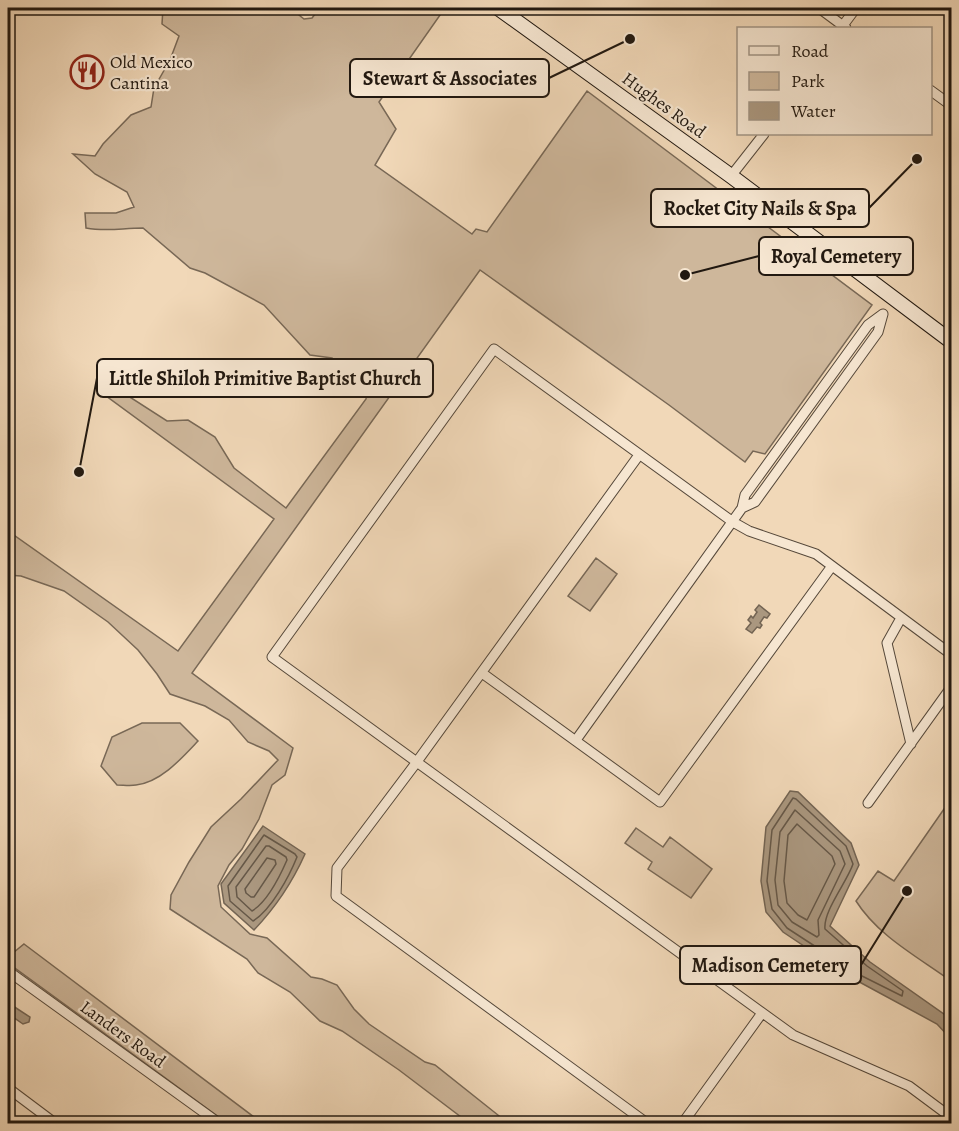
<svg xmlns="http://www.w3.org/2000/svg" width="959" height="1131" viewBox="0 0 959 1131" font-family="Alegreya,serif">
  <style>
    .green { fill: #ceb79b; stroke: #786856; stroke-width: 1.5 }
    .water { fill: #aa977f; stroke: #736453; stroke-width: 1.5 }
    .lines { fill: none; stroke-linecap: round; stroke-linejoin: round }
    .shore { stroke: #665848; stroke-width: 1.5 }
    .minor-casing { stroke: #55483a; stroke-width: 11 }
    .secondary-casing { stroke: #211810; stroke-width: 16 }
    .minor { stroke: #f6e6d1; stroke-width: 9 }
    .secondary { stroke: #f6e6d1; stroke-width: 14 }
    .labels { text-anchor: middle; stroke-width: 4.5; stroke-linejoin: round; paint-order: stroke }
    .poi-label { font-size: 18px; fill: #211810; stroke: #f6e6d1; text-anchor: start }
    .street-label { font-size: 18px; fill: #211810; stroke: #f6e6d1 }
    .leader { fill: none; stroke: #211810; stroke-width: 2 }
    .callout-dot { fill: #211810; stroke: #f6e6d1; stroke-width: 2 }
    .callout { fill: #f6e6d1; stroke: #211810; stroke-width: 2 }
    .callout-label { font-size: 20px; text-anchor: middle; font-weight: bold; fill: #211810 }
  </style>
  <rect width="100%" height="100%" fill="#f1d8b8"/>
  <filter id="stains"><feTurbulence type="fractalNoise" baseFrequency=".00333" numOctaves="4"/><feColorMatrix values="0 0 0 0 .2 0 0 0 0 .09 0 0 0 0 .02 0 0 0 .5 -.17"/></filter>
  <radialGradient id="worn" r=".72"><stop offset=".6" stop-color="#630" stop-opacity="0"/><stop offset="1" stop-color="#630" stop-opacity=".3"/></radialGradient>
  <path class="green" d="M163,8H290L304,19L312,18L320,8H445L379,102L396,129L375,165L472,234L476,229L487,232L587,91L872,305L765,454L753,451L745,462L669,405L480,270L192,673L293,748L285,775L272,785L259,819L242,849L229,865L218,886L221,907L250,934L267,938L311,977L322,979L337,985L354,1009L369,1024L425,1062L435,1065L508,1123H469L399,1070L342,1031L320,1021L290,992L258,973L247,959L170,909L171,895L189,862L211,827L241,799L278,760L269,751L248,742L229,720L205,706L170,694L157,674L138,650L108,622L64,591L21,576L8,575V531L178,651L274,519L98,390L105,381L167,421L188,420L215,437L234,468L286,508L366,399L368,387L332,358L310,355L264,305L205,273L190,268L143,228C122,228 107,232 86,228L85,213H116L134,207L127,192L95,174L73,154L95,156L103,144L131,115L151,107L154,88L170,60L179,36L162,24Z
    M596,558L617,574L590,611L568,596Z
    M142,723H180L198,741C182,758 161,782 136,785C130,786 123,785 117,785L101,766L112,737Z
    M951,799V981C918,957 878,936 856,901L878,871L894,881Z
    M636,828L663,847L670,837L712,869L691,898L648,869L652,862L625,843Z
    M24,944L262,1123H227L8,963V957Z"/>
  <path class="water" d="M759,605L770,614L767,618L764,617L760,623L762,625L760,628L757,627L752,633L746,629L751,623L748,620L751,616L753,618L757,612L755,610Z
    M790,791L798,792L851,843L859,865L830,926L870,962L951,1019V1039L937,1024L852,978L783,932L766,912L761,881L766,827Z
    M263,826L305,854C292,883 276,907 254,930L224,903L221,884Z
    M13,1006L30,1017L29,1022L23,1024L10,1015Z"/>
  <g class="lines">
    <path class="shore" d="M793,798L796,799L846,846L853,864C847,882 823,911 825,929L867,966L903,991L902,996L856,973L787,928L772,909L767,881L772,830Z
      M795,810L840,851L845,864L818,920L819,935L817,937L792,922L778,905L775,880L780,832Z
      M797,824L832,856L835,864L807,920L798,915L787,903L784,881L788,835Z
      M264,835L295,854L297,857C289,877 271,910 253,921L230,901L228,886Z
      M266,846H269L286,857L287,860C280,876 267,902 252,911L237,897L236,887Z
      M267,858L275,860L276,864L254,897H251L246,893L245,889Z"/>
    <defs>
      <path id="minor" d="M819,8L846,28
        M841,28L856,8
        M930,90L952,106
        M731,176L764,134
        M639,455L416,763L337,868L336,896L648,1124
        M901,618L887,643L911,744
        M952,655L816,554L749,531L733,522L494,349L272,657L793,1035L909,1086L952,1118
        M482,673L660,802L832,566
        M576,740L742,508L745,495L868,325L883,314L878,332L755,502L742,508
        M868,803L952,686
        M8,971L220,1124
        M8,1088L56,1124
        M682,1124L762,1013"/>
      <path id="secondary" d="M498,8L731,176L952,342"/>
    </defs>
    <use href="#minor" class="minor-casing"/>
    <use href="#secondary" class="secondary-casing"/>
    <use href="#minor" class="minor"/>
    <use href="#secondary" class="secondary"/>
  </g>
  <defs>
    <symbol id="restaurant-ring" viewBox="-11 -11 22 22"><circle r="9.5" fill="#f6e6d1" stroke="#8f2418" stroke-width="1.5"/><path d="M-5-6h1v4h1v-4h1v4h1v-4h1v5L-1.5 .5V6h-2V.5L-5-1ZM5-6V6H3V1.5H1.5Q1.5-4 5-6Z" fill="#8f2418"/></symbol>
  </defs>
  <g fill-rule="evenodd">
    <use href="#restaurant-ring" x="68" y="53" width="38" height="38"/>
  </g>
  <g class="labels">
    <g class="poi-label">
      <text x="110" y="68">Old Mexico<tspan x="110" dy="21">Cantina</tspan></text>
    </g>
    <g class="street-label">
      <text transform="translate(664 105) rotate(36)" y="6">Hughes Road</text>
      <text transform="translate(123 1034) rotate(36)" y="6">Landers Road</text>
    </g>
  </g>
  <path class="leader" d="M630 39L549 78M917 159L869 208M685 275L759 256M79 472L97 378M907 891L861 965"/>
  <g class="callout-dot">
    <circle cx="630" cy="39" r="6"/>
    <circle cx="917" cy="159" r="6"/>
    <circle cx="685" cy="275" r="6"/>
    <circle cx="79" cy="472" r="6"/>
    <circle cx="907" cy="891" r="6"/>
  </g>
  <g class="callout">
    <rect x="350" y="59" width="199" height="38" rx="6"/>
    <rect x="651" y="189" width="218" height="38" rx="6"/>
    <rect x="759" y="237" width="154" height="38" rx="6"/>
    <rect x="97" y="359" width="336" height="38" rx="6"/>
    <rect x="680" y="946" width="181" height="38" rx="6"/>
  </g>
  <g class="callout-label">
    <text x="450" y="85">Stewart &amp; Associates</text>
    <text x="760" y="215">Rocket City Nails &amp; Spa</text>
    <text x="836" y="263">Royal Cemetery</text>
    <text x="265" y="385">Little Shiloh Primitive Baptist Church</text>
    <text x="770" y="972">Madison Cemetery</text>
  </g>
  <rect width="959" height="1131" fill="none" stroke="#f1d8b8" stroke-width="30"/>
  <rect x="9" y="9" width="941" height="1113" fill="none" stroke="#211810" stroke-width="3"/>
  <rect x="15" y="15" width="929" height="1101" fill="none" stroke="#211810" stroke-width="1.5"/>
  <rect x="737" y="27" width="195" height="108" fill="#f6e6d1" stroke="#a19484" stroke-width="1.5"/>
  <rect x="749" y="46" width="30" height="9" fill="#f6e6d1" stroke="#a19484" stroke-width="1.5"/>
  <text x="791" y="57" font-size="18" fill="#211810">Road</text>
  <rect x="749" y="72" width="30" height="18" fill="#ceb79b" stroke="#a19484" stroke-width="1.5"/>
  <text x="791" y="87" font-size="18" fill="#211810">Park</text>
  <rect x="749" y="102" width="30" height="18" fill="#aa977f" stroke="#a19484" stroke-width="1.5"/>
  <text x="791" y="117" font-size="18" fill="#211810">Water</text>
  <rect width="100%" height="100%" filter="url(#stains)"/>
  <rect width="100%" height="100%" fill="url(#worn)"/>
</svg>
